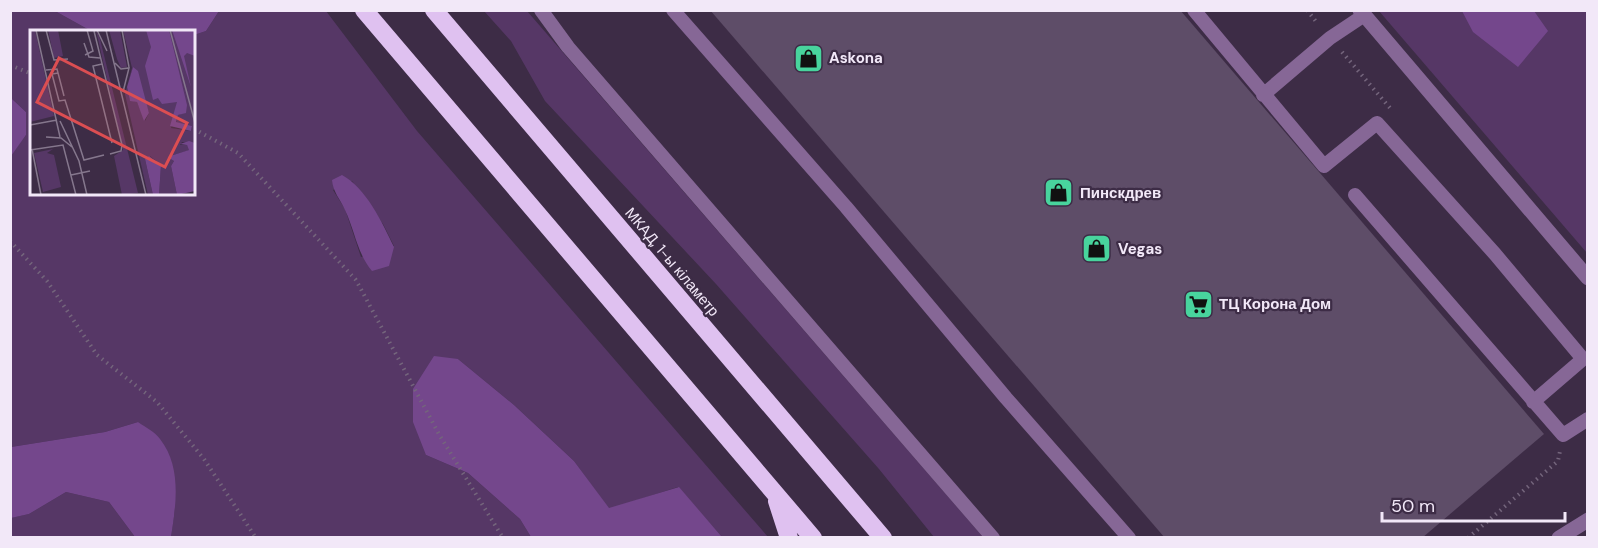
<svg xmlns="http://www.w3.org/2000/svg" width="1598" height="548" viewBox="0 0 1598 548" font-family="'DM Sans',sans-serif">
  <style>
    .green { fill: #563766; fill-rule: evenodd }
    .forest { fill: #74478c }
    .building { fill: #5e4d68 }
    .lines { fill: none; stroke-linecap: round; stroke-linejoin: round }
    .path { stroke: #74657c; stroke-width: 4; stroke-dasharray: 1.5 4.5; stroke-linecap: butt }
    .lane { stroke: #866796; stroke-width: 14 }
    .street { stroke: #866796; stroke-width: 15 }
    .highway { stroke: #dfc1f0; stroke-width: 18 }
    .labels { text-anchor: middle; stroke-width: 4.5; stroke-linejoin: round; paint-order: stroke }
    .poi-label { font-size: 15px; font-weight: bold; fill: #f2e8f8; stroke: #3d2c46; text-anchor: start }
    .street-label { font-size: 15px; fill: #f2e8f8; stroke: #3d2c46 }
    .inset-road { fill: none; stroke: #85778d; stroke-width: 1.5 }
    .view { fill: #dc4e52; fill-opacity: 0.15; stroke: #dc4e52; stroke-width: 3 }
    .inset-edge { fill: none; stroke: #f2e8f8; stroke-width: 3 }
  </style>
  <rect width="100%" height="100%" fill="#3d2c46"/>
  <path class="green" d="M11,11H55L91,31L32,32V194H194V35L206,31L219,11H326L417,131L768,537H722L678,487L609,509L574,461L514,405L458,359L426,455L468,473L520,519L531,537H171L175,509L138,422L105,432L11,447L10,156L26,135V112L11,98ZM352,181L383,224L394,246L361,257L345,209L333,190Z
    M484,11H527L983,537H934L879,469L716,284L545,101L511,41Z
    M1379,11H1587V253Z
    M66,492L109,502L135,537H11L10,518L29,514Z"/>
  <path class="forest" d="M55,11L219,10V11L206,31L194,35V32L91,31Z
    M1462,11H1534L1548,31L1518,67L1473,32Z
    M11,98L26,112V135L11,156Z
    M342,175C366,188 382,222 394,247L389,266L372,271C357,253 355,231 345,210C340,199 333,192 332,180Z
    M434,356L458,359L514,405L574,461L609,508L679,487L722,537H531L520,519L468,473L426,455L413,422V389Z
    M138,422C145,427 155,432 160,439C182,467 176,505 171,537H135L109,502L66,492L29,514L11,518V447L105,432Z"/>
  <path class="building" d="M710,10H1180L1544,434L1422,538H1165Z"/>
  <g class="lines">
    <path class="path" d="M1307,10L1318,24
      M1342,52L1390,108
      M10,65L32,74
      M194,129L238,153L356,280L440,436L503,538
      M10,241L47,281L97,355L157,402L204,459L256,538
      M1468,538L1558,461L1560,451"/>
    <path class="lane" d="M541,10L568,47L993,538
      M673,10L846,207L1006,398L1129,538
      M1194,10L1324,166L1377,123L1495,254L1583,359L1533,402
      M1263,95L1330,38L1363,16
      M1355,195L1563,435L1588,419"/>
    <path class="street" d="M1360,10L1588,278
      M1559,538L1588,520"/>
    <path class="highway" d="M364,10L813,538
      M434,10L883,538
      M777,501L789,538"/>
  </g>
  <defs>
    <symbol id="shop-square" viewBox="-11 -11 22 22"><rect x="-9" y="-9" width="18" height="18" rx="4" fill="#48d49d" stroke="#3d2c46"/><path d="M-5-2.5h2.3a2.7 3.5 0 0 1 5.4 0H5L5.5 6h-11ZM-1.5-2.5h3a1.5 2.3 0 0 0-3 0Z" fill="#111"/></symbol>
    <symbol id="supermarket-square" viewBox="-11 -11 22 22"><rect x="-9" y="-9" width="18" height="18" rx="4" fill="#48d49d" stroke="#3d2c46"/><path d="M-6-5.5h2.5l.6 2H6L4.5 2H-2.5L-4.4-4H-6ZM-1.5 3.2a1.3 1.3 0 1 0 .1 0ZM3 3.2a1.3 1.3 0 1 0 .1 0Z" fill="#111"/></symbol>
  </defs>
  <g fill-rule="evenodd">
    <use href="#shop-square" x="792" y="42" width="33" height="33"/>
    <use href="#shop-square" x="1042" y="176" width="33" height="33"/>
    <use href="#shop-square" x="1080" y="232" width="33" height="33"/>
    <use href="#supermarket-square" x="1182" y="288" width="33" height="33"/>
  </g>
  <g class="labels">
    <g class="poi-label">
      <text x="829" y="63">Askona</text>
      <text x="1080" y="198">Пинскдрев</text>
      <text x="1118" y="254">Vegas</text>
      <text x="1219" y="309">ТЦ Корона Дом</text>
    </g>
    <g class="street-label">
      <text transform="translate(672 262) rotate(50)" y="5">МКАД, 1-ы кіламетр</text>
    </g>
  </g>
  <g transform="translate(30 30)">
    <rect width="165" height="165" fill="#3d2c46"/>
    <path d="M0,0H5L24,86L0,92ZM18,0H28L33,26L24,28ZM66,0L70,9L108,163L92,165L84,126L93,120ZM79,0H90L97,37L91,38L87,29ZM93,0H165V113L152,112L150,115H157L160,120L137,127L144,131L141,136L147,165H129L131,135L120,126L115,129L123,165H118L95,64L102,38ZM103,37L119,83L115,91L107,72L100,70L97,57ZM146,80L156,82L148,85L146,93L162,96L161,101L141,98ZM23,119L17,123L24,125L31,157L13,162L4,123Z" fill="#563766" fill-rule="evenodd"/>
    <path d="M116,0H139L157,75L156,83L148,85L146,92L162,96L161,101L140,96L147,72L132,74L128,68L123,70L115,36L121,17ZM142,0H165V26L157,23L154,26L161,57ZM103,37L108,41L119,83L114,91L107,72L100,71L97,57ZM159,111L165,113V161L147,165L141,136L144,131L137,127L159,120L157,115L150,114ZM119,126L131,135L129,165H123L115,129Z" fill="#74478c"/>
    <path class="inset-road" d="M6,0L30,107M16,0L24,30L38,29M67,0L77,21M76,0L116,165M92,0L99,37M140,0L165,93M64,1L92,115L91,121L80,124M54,13L59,27L70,28M55,25L63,21L57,0M85,33L91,39L99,38L93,62M72,34L63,36L82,113M16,40L27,39L34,66M28,43L22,44L29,71L35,70L54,130L74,125M30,91L49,131L57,165M0,95L27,90M16,107L31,108L42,117M2,119L11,165M0,120L33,115L46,165M41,145L60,141"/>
    <path class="view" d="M29,28L157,93L135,137L7,72Z"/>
    <rect width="165" height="165" class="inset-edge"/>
  </g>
  <rect width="1598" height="548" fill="none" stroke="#f2e8f8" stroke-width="24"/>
  <path d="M1382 512v9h183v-9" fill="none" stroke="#f2e8f8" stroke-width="3"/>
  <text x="1391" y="512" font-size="18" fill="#f2e8f8" stroke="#3d2c46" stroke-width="4.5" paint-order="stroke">50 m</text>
</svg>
